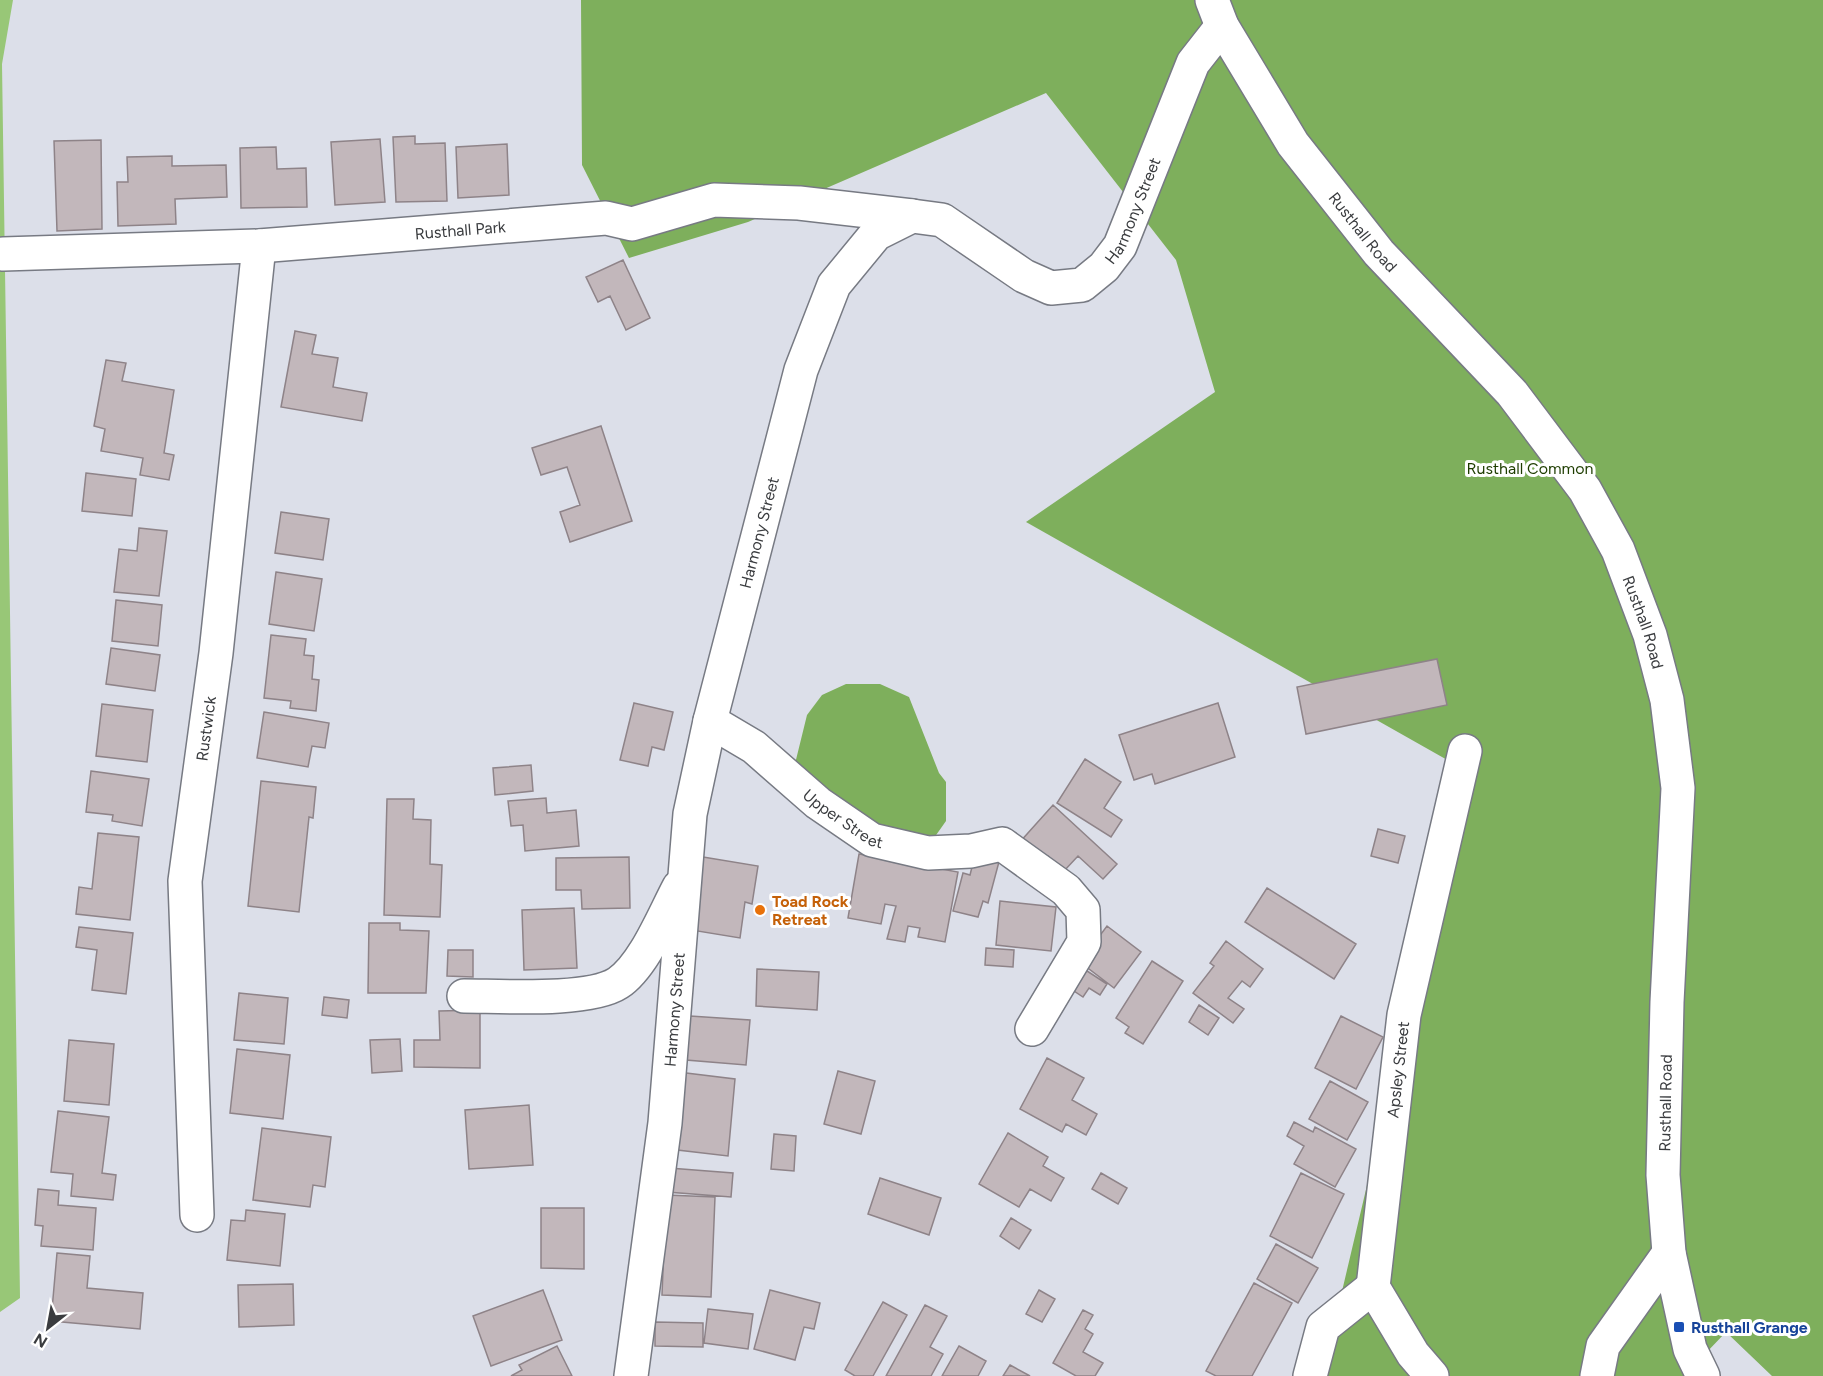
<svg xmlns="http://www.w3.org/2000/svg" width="1823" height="1376" viewBox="0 0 1823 1376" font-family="Figtree,sans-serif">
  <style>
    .green { fill: #98c777 }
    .forest { fill: #7eaf5c }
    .building { fill: #c2b7bb; stroke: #8e8388; stroke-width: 1.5 }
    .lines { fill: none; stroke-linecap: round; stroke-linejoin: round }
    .minor-casing { stroke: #777a83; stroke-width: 36 }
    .minor { stroke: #fff; stroke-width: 33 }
    .food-dot { fill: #e8710a; stroke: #fff; stroke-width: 2 }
    .transit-dot { fill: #1a4fb4; stroke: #fff; stroke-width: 2 }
    .labels { text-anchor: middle; stroke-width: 6; stroke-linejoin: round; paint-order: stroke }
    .street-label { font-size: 16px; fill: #3a3c3f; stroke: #fff }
    .park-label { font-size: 16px; fill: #1e3d00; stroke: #fff }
    .food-label { font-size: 16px; font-weight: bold; fill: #c56008; stroke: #fff; text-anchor: start }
    .transit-label { font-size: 16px; font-weight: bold; fill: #164399; stroke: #fff; text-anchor: start }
  </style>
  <rect width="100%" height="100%" fill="#dcdfe9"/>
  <path class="green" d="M0,0H13L2,64L20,1298L0,1312Z"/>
  <path class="forest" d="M581,0H1823V1376H1772L1726,1332L1684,1376H1322L1465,770L1026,522L1215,392L1176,260L1046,93L748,222L629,258L582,165Z
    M846,684H880L909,697L939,773L946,782V821L934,838H887L793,772L807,715L822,695Z"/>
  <path class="building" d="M415,136V144L445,143L447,201L396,202L393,137Z
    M380,139L385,202L335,205L331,142Z
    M101,140L102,229L57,231L54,141Z
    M507,144L509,195L458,198L456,147Z
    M276,147L277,169L306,168L307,207L241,208L240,148Z
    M172,156V166L226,165L227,197L175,199L176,224L118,226L117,182H128L127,157Z
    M623,260L650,318L626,330L610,296L598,302L586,277Z
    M295,331L316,335L312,354L338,358L333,387L367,393L362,421L281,407Z
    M106,360L126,363L122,381L174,390L164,453L174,455L169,480L140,475L143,458L101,451L105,429L94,426Z
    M601,426L632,521L570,542L560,512L580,505L567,467L541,475L532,448Z
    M86,473L136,479L132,516L82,511Z
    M281,512L329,519L323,560L275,553Z
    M139,528L167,531L159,596L114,592L119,549L137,551Z
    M276,572L322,579L314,631L269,624Z
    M116,600L162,605L158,646L112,641Z
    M271,635L306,639L304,655L314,656L312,679L319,680L316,711L290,708L291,701L264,698Z
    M111,648L160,655L155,691L106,684Z
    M1437,659L1447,705L1306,734L1297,687Z
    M634,703L673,712L664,750L652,747L648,766L620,760Z
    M1218,703L1235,757L1155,784L1152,774L1134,780L1119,735Z
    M102,704L153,710L147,762L96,756Z
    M264,712L329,723L325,748L312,746L308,767L257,758Z
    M1085,759L1121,782L1104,808L1122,820L1111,837L1057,803Z
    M531,765L533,791L495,795L493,768Z
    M91,771L149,779L142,826L112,821L113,815L86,812Z
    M261,781L316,787L313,818L309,817L299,912L248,906Z
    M546,798L547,813L576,810L579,846L525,851L523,825L511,826L508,801Z
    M387,799H414L413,819L431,820L430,864L442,865L440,917L384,915Z
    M1053,805L1117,864L1103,879L1078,856L1064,871L1048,856L1041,863L1019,843Z
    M1378,829L1405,836L1398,863L1371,856Z
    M98,833L139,837L130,920L76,914L79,887L92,889Z
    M976,851L1000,858L988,903L983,901L978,917L953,911L963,873L970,875Z
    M859,854L958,872L945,942L918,937L920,928L908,926L905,942L887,939L896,906L885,904L881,924L848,918Z
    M697,856L758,866L752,904L745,902L740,938L685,929Z
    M629,857L630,908L582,909L581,890H556V858Z
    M1267,888L1356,944L1334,979L1245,922Z
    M1000,901L1056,907L1051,951L996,945Z
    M574,908L577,968L524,970L522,910Z
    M369,923H400V930L429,931L426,993H368Z
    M1107,926L1141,952L1114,988L1080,962Z
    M79,927L133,933L126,994L92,990L97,950L76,947Z
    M1226,941L1263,969L1250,987L1242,981L1228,998L1244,1009L1233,1023L1193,993L1214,966L1210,963Z
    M986,948L1014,950L1013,967L985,965Z
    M448,950H473V977L447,976Z
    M1152,961L1183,981L1143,1044L1125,1033L1129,1027L1116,1018Z
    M757,969L819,972L817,1010L756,1006Z
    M1084,969L1107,984L1100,995L1089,988L1083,997L1071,989Z
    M239,993L288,998L284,1044L234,1040Z
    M324,997L349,1000L347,1018L322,1015Z
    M1199,1005L1219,1018L1208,1035L1189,1022Z
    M480,1010V1068L414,1067V1040H440L439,1011Z
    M690,1016L750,1020L746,1065L686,1060Z
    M1341,1016L1383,1037L1356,1089L1315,1068Z
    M400,1039L402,1071L372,1073L370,1040Z
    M69,1040L114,1044L109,1105L64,1101Z
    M237,1049L290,1055L283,1119L230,1113Z
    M1047,1058L1084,1078L1072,1100L1097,1114L1086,1135L1066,1124L1062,1132L1020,1109Z
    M838,1071L875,1081L861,1134L824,1124Z
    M678,1072L735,1079L728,1156L669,1149Z
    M1330,1081L1368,1102L1347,1140L1309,1119Z
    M529,1105L533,1165L469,1169L465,1110Z
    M58,1111L109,1117L102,1173L116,1175L113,1200L71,1196L73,1174L51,1172Z
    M1294,1122L1313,1132L1315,1127L1356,1149L1335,1187L1294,1164L1304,1146L1287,1136Z
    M262,1128L331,1137L325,1187L313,1185L310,1207L253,1200Z
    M1008,1133L1048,1157L1043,1166L1064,1178L1051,1201L1030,1189L1019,1207L979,1184Z
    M774,1134L796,1136L794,1171L771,1169Z
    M669,1168L733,1173L731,1197L667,1192Z
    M1101,1173L1127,1188L1118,1204L1092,1189Z
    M1301,1173L1344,1194L1312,1258L1270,1236Z
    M880,1178L941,1198L929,1235L868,1214Z
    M38,1189L59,1191L58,1205L96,1208L93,1250L41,1246L43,1226L35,1225Z
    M666,1195L715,1197L711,1297L662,1295Z
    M541,1208H584V1269L541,1268Z
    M246,1210L285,1214L280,1266L227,1260L231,1220L245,1221Z
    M1011,1218L1031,1230L1019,1249L1000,1236Z
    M1276,1244L1318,1268L1298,1303L1257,1279Z
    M57,1253L90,1256L87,1288L143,1293L140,1329L51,1321Z
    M1254,1283L1292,1303L1252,1376H1216L1206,1371Z
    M293,1284L294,1325L239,1327L238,1285Z
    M543,1290L562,1340L491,1366L473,1316Z
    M770,1290L820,1303L814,1329L804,1327L795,1360L754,1349Z
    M1039,1290L1055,1299L1042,1322L1026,1314Z
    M883,1302L907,1315L873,1376H855L845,1370Z
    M925,1305L947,1316L930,1347L943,1354L931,1376H886Z
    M708,1309L753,1314L748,1349L704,1343Z
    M1083,1310L1093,1315L1085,1329L1093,1334L1083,1352L1103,1363L1095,1376H1076L1053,1363Z
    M655,1322L703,1323V1347L655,1346Z
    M557,1346L572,1376H511L522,1370L519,1365Z
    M959,1346L986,1361L978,1376H942Z
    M1010,1365L1030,1376H1003Z"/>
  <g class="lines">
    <defs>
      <g id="minor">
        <path id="s1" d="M1212,0L1222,26L1293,144L1379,253L1512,393L1585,490L1618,550L1650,635L1667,700L1678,788L1667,1002L1663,1175L1669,1253L1690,1349L1703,1376"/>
        <path id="s2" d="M3,254L259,246L606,218L632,224L714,200L799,203L912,216"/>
        <path id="s3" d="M710,721L754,747L818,803L872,840L928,853L971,851L1002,844L1066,890L1083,910L1084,942L1032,1029"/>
        <path d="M464,996C500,996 589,1002 618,983C644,966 664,915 679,887"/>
        <path id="s4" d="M197,1215L185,881L216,653L259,246"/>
        <path id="s5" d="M631,1376L665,1123L690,814L710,721L801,370L834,285L876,234L912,216L942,220L1024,276L1051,288L1082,285L1104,267L1120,246L1193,63L1222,26"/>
        <path d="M1310,1376L1323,1327L1373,1287"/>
        <path id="s6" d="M1432,1376L1413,1354L1373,1287L1404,1015L1465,751"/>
        <path d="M1597,1376L1603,1346L1669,1253"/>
      </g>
    </defs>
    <use href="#minor" class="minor-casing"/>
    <use href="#minor" class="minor"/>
  </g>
  <circle class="food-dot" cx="760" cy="910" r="6"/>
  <rect class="transit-dot" x="1673" y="1321" width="12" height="12" rx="3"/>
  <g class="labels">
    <g class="street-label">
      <text dy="6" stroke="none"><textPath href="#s5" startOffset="1503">Harmony Street</textPath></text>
      <text dy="6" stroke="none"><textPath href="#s2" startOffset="458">Rusthall Park</textPath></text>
      <text dy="6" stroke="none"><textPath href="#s1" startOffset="278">Rusthall Road</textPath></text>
      <text dy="6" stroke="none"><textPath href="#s5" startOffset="855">Harmony Street</textPath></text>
      <text dy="6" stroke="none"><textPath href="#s1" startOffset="764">Rusthall Road</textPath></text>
      <text dy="6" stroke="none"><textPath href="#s4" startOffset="488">Rustwick</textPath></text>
      <text dy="6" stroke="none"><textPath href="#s3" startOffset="166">Upper Street</textPath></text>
      <text dy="6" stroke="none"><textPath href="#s5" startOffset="369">Harmony Street</textPath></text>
      <text dy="6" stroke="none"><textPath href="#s6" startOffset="326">Apsley Street</textPath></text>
      <text transform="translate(1665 1103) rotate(-89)" y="6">Rusthall Road</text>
    </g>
    <g class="park-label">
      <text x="1530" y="474">Rusthall Common</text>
    </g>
    <g class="food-label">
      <text x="772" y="907">Toad Rock<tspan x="772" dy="18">Retreat</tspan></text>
    </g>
    <g class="transit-label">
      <text x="1691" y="1333">Rusthall Grange</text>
    </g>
  </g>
  <g transform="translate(48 1328) rotate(211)" stroke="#ffffff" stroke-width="4.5" paint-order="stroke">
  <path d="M0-4.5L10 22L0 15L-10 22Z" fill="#3a3c3f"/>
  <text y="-9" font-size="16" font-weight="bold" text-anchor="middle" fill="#3a3c3f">N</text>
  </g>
</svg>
